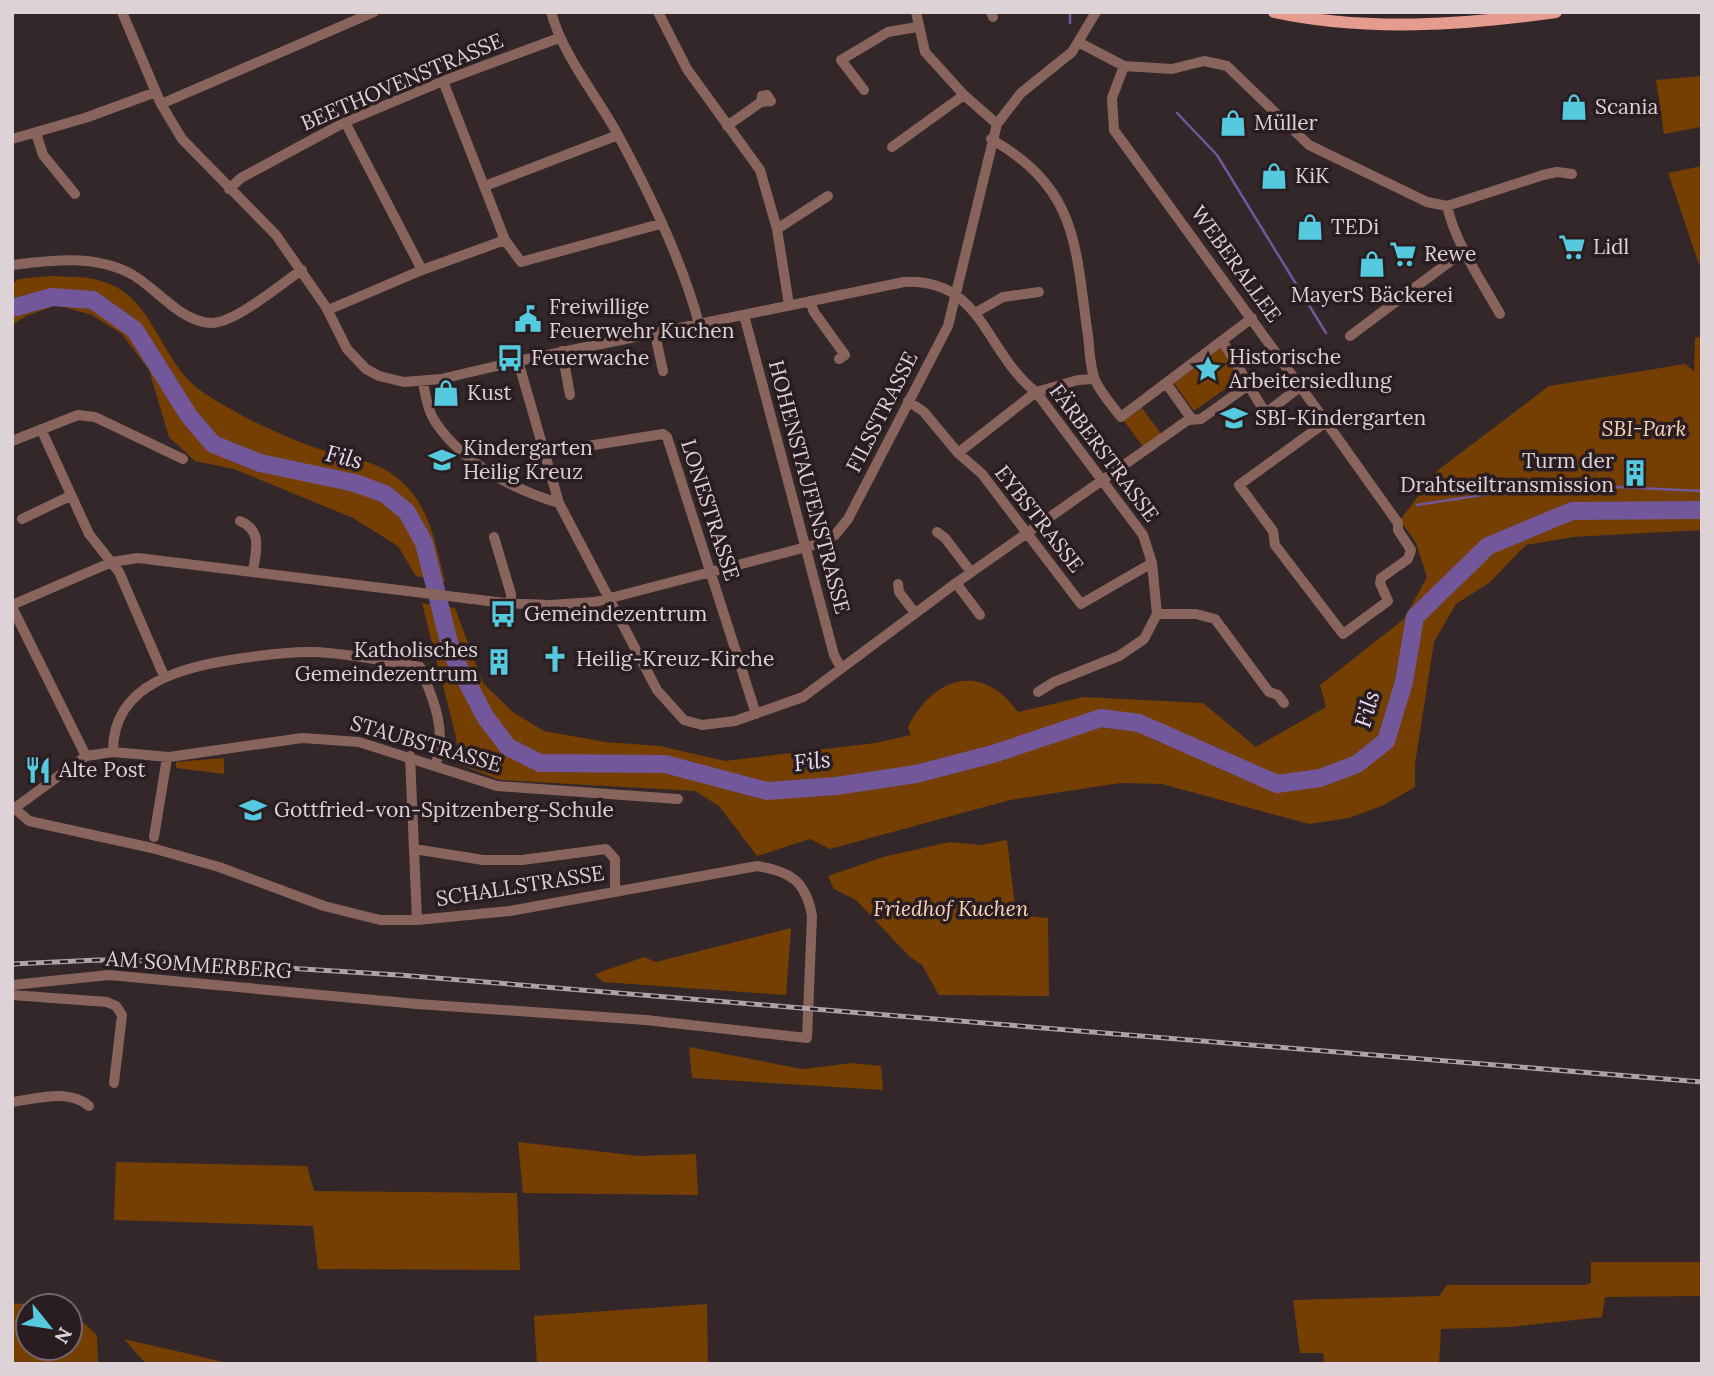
<svg xmlns="http://www.w3.org/2000/svg" width="1714" height="1376" viewBox="0 0 1714 1376" font-family="Lora,serif">
  <style>
    .green { fill: #743f00 }
    .lines { fill: none; stroke-linecap: round; stroke-linejoin: round }
    .stream { stroke: #72579a; stroke-width: 2.5 }
    .river { stroke: #72579a; stroke-width: 18 }
    .minor { stroke: #88645d; stroke-width: 10 }
    .major { stroke: #e59c8e; stroke-width: 12 }
    .rail-casing { stroke: #ada3a6; stroke-width: 5 }
    .rail { stroke: #2a1d21; stroke-width: 2.5; stroke-dasharray: 8; stroke-linecap: butt }
    .labels { text-anchor: middle; stroke-width: 7; stroke-linejoin: round; paint-order: stroke }
    .street-label { font-size: 21px; fill: #ddd3d6; stroke: #2a1d21 }
    .poi-label { font-size: 21px; fill: #ddd3d6; stroke: #2a1d21; text-anchor: start }
    .park-label { font-size: 21px; font-style: italic; fill: #f7d4b7; stroke: #2a1d21 }
    .water-label { font-size: 23px; font-style: italic; fill: #e5def2; stroke: #2a1d21 }
  </style>
  <rect width="100%" height="100%" fill="#34272a"/>
  <path class="green" d="M1702,76V133L1700,127L1664,134L1656,80Z
    M1702,166V273L1668,173Z
    M50,276C66,277 83,276 98,280C156,294 158,363 204,393C238,415 275,433 313,447C344,458 376,458 401,481C430,506 436,547 445,582L416,576L398,546L353,518L234,469L195,461L169,437L149,370L122,334L92,315L57,305L26,316L12,325V284L19,279Z
    M1702,336V530L1573,537L1526,545L1489,583L1456,604L1434,642L1415,764V787L1384,805L1349,818L1309,824L1162,784L1120,783L1010,800L830,849L810,839L757,856L719,806L695,791L500,780L458,764L456,737L422,603L455,608L483,683L514,713L544,731L605,742L660,746L725,761L875,743L911,735L908,727C934,676 982,662 1018,712L1083,697L1203,703L1256,747L1326,707L1320,685L1404,619L1427,577L1416,543L1400,520L1438,470L1549,386L1685,364L1694,371L1695,338Z
    M1221,348L1242,377L1194,411L1174,383Z
    M1142,408L1162,435L1144,448L1124,421Z
    M224,758V774L176,768V762Z
    M1007,840L1016,915L1048,918L1049,996L939,995L922,965L910,957L856,900L834,889L828,876L883,857L950,842L981,845Z
    M791,928L786,995L603,982L595,974L644,957L656,962Z
    M689,1047L802,1069L852,1063L881,1066L883,1090L692,1078Z
    M518,1142L639,1156L696,1154L698,1195L523,1193Z
    M116,1162L307,1166L314,1191L517,1193L520,1270L318,1269L313,1226L114,1220Z
    M1591,1262H1702V1296L1605,1297L1602,1317L1510,1327L1441,1329L1439,1364H1325L1323,1353H1300L1293,1300L1439,1296L1447,1285H1585L1591,1283Z
    M12,1303L47,1306H28V1348H70V1311L97,1335L98,1364H12Z
    M707,1304L708,1364H537L534,1316Z
    M124,1339L232,1364H146Z"/>
  <g class="lines">
    <path class="stream" d="M1070,23V12
      M1177,113L1217,155L1326,333
      M1417,505L1553,484L1702,491"/>
    <path class="river" d="M12,308L52,297L93,300L135,330L189,416L213,444L260,463L355,483L385,494L407,512L424,543L452,654L486,718L508,747L540,763L665,764L767,791L836,786L916,774L993,754L1101,718L1139,723L1277,784L1320,778L1357,764L1386,741L1404,682L1415,617L1488,546L1572,511L1702,510"/>
    <path class="minor" d="M122,12L161,104L182,139L276,235L326,307L347,349L366,369L379,376L404,382L441,379L518,361L904,282C983,278 985,353 1036,392L1143,535L1152,563L1157,614L1144,639L1119,656L1054,682L1038,692
      M551,12C564,58 596,94 618,135C650,194 682,260 699,324
      M658,12L687,69L760,170L777,229L789,305
      M916,12L925,52L964,95L997,124
      M991,12L993,17
      M1080,43L1124,66L1172,69L1204,61L1227,66L1309,145L1427,202L1447,206L1543,175L1557,172L1572,174
      M1124,66L1112,98L1114,130L1326,422L1239,485L1273,531L1275,545L1343,634L1388,601L1380,583L1381,578L1408,559L1411,550L1398,530V523L1326,422
      M443,81L505,240L521,262L660,224
      M864,90L841,60L888,32L917,27
      M161,104L374,12
      M345,122L422,270
      M727,126L761,102L771,101L767,95L762,96L761,102
      M36,133L43,155L75,194
      M12,139L85,118L156,92
      M991,139C1076,188 1075,241 1087,329C1090,345 1089,368 1096,382C1102,394 1112,406 1121,417L1252,318
      M892,147L964,95
      M485,186L618,135
      M229,189L241,178L345,122L443,81L559,38
      M1447,206C1456,245 1481,280 1500,314
      M777,229L828,196
      M12,265C52,260 96,254 133,275C157,289 180,321 210,323C235,324 280,284 302,270
      M810,301L814,312L845,355L839,359
      M328,310L422,270L505,240
      M975,313L1003,297L1039,292
      M744,315L834,655L841,668
      M655,334L663,371
      M1350,336L1464,251
      M1222,341C1239,365 1249,389 1266,413L1301,386
      M562,351L570,395
      M518,361L559,503L657,690L684,720L702,725L735,721L803,697L956,583L1188,420L1201,419L1247,386
      M423,382C425,395 428,412 436,423C464,464 514,490 559,503
      M1166,383L1191,418
      M908,401L924,412L958,453L982,474L1081,604L1152,563
      M41,429L89,534L119,572L164,676
      M12,441L78,415L95,417L183,459
      M544,453L663,434L667,437L756,714
      M958,453L1036,392L1078,380L1094,379
      M22,519L70,496
      M240,521C263,531 256,550 253,571
      M937,532L945,538L971,572
      M494,537L511,594V604
      M956,583L980,615
      M898,584L899,592L915,613
      M12,605L112,562L138,558L505,603L550,605L595,602L822,543L835,535L848,519L948,326L997,124L1021,93L1072,52L1096,12
      M12,607L86,756
      M1157,614H1196L1215,619L1269,692L1278,695L1284,703
      M113,752C112,681 188,666 243,658C266,655 289,651 313,652C348,653 384,661 420,667C433,698 448,732 435,766
      M410,756L417,920
      M12,806L29,821L152,848L219,867L324,906L380,920H417L510,911L757,866C790,871 806,881 812,916L807,1038L646,1020L417,1004L109,975L12,985
      M12,810L86,756L113,752L169,757L302,738L359,742L497,786L678,799
      M154,837L167,758
      M414,849L483,860H522L606,849L615,859V890
      M12,995L107,1002L116,1006L122,1015L114,1083
      M12,1102C36,1099 69,1088 89,1106"/>
    <path class="major" d="M1274,12C1366,32 1464,25 1556,12"/>
    <defs>
      <path id="rail" d="M12,964L98,960L175,961L399,975L1702,1082"/>
    </defs>
    <use href="#rail" class="rail-casing"/>
    <use href="#rail" class="rail"/>
  </g>
  <defs>
    <symbol id="shop-bare" viewBox="-9 -9 18 18"><path d="M-5-2.5h2.3a2.7 3.5 0 0 1 5.4 0H5L5.5 6h-11ZM-1.5-2.5h3a1.5 2.3 0 0 0-3 0Z" fill="#55cadf" stroke="#2a1d21" stroke-width="2.5" paint-order="stroke"/></symbol>
    <symbol id="supermarket-bare" viewBox="-9 -9 18 18"><path d="M-6-5.5h2.5l.6 2H6L4.5 2H-2.5L-4.4-4H-6ZM-1.5 3.2a1.3 1.3 0 1 0 .1 0ZM3 3.2a1.3 1.3 0 1 0 .1 0Z" fill="#55cadf" stroke="#2a1d21" stroke-width="2.5" paint-order="stroke"/></symbol>
    <symbol id="civic-bare" viewBox="-9 -9 18 18"><path d="M-.6-6.5H3V-4.5H.6V-3L4-1V1h2V6H-6V1h2V-1L-.6-3ZM-1.2 2.5V6h2.4V2.5Z" fill="#55cadf" stroke="#2a1d21" stroke-width="2.5" paint-order="stroke"/></symbol>
    <symbol id="bus-bare" viewBox="-9 -9 18 18"><path d="M-5-6H5V4H4V6H2V4H-2V6H-4V4H-5ZM-3.5-4V0h7V-4ZM-3.5 1.2v1.5H-2V1.2ZM2 1.2v1.5H3.5V1.2Z" fill="#55cadf" stroke="#2a1d21" stroke-width="2.5" paint-order="stroke"/></symbol>
    <symbol id="sight-bare" viewBox="-9 -9 18 18"><path d="M0-6L1.8-2.2L6-1.7L2.9 1.2L3.7 5.4L0 3.3L-3.7 5.4L-2.9 1.2L-6-1.7L-1.8-2.2Z" fill="#55cadf" stroke="#2a1d21" stroke-width="2.5" paint-order="stroke"/></symbol>
    <symbol id="school-bare" viewBox="-9 -9 18 18"><path d="M0-5L7-2L0 1L-7-2ZM-4 1L0 2.5L4 1V4Q0 6-4 4Z" fill="#55cadf" stroke="#2a1d21" stroke-width="2.5" paint-order="stroke"/></symbol>
    <symbol id="building-bare" viewBox="-9 -9 18 18"><path d="M-4-6H4V6H1V3H-1V6H-4ZM-2.5-4.3h1.7v1.8h-1.7ZM.8-4.3h1.7v1.8H.8ZM-2.5-1h1.7V.8h-1.7ZM.8-1h1.7V.8H.8Z" fill="#55cadf" stroke="#2a1d21" stroke-width="2.5" paint-order="stroke"/></symbol>
    <symbol id="church-bare" viewBox="-9 -9 18 18"><path d="M-1.2-6h2.4v3.5h3.3v2.4h-3.3V6h-2.4V-.1h-3.3v-2.4h3.3Z" fill="#55cadf" stroke="#2a1d21" stroke-width="2.5" paint-order="stroke"/></symbol>
    <symbol id="restaurant-bare" viewBox="-9 -9 18 18"><path d="M-5-6h1v4h1v-4h1v4h1v-4h1v5L-1.5 .5V6h-2V.5L-5-1ZM5-6V6H3V1.5H1.5Q1.5-4 5-6Z" fill="#55cadf" stroke="#2a1d21" stroke-width="2.5" paint-order="stroke"/></symbol>
  </defs>
  <g fill-rule="evenodd">
    <use href="#shop-bare" x="1555" y="88" width="38" height="38"/>
    <use href="#shop-bare" x="1214" y="104" width="38" height="38"/>
    <use href="#shop-bare" x="1255" y="157" width="38" height="38"/>
    <use href="#shop-bare" x="1291" y="208" width="38" height="38"/>
    <use href="#supermarket-bare" x="1553" y="228" width="38" height="38"/>
    <use href="#supermarket-bare" x="1384" y="235" width="38" height="38"/>
    <use href="#shop-bare" x="1353" y="245" width="38" height="38"/>
    <use href="#civic-bare" x="509" y="300" width="38" height="38"/>
    <use href="#bus-bare" x="491" y="339" width="38" height="38"/>
    <use href="#sight-bare" x="1189" y="350" width="38" height="38"/>
    <use href="#shop-bare" x="427" y="374" width="38" height="38"/>
    <use href="#school-bare" x="1215" y="399" width="38" height="38"/>
    <use href="#school-bare" x="423" y="441" width="38" height="38"/>
    <use href="#building-bare" x="1616" y="454" width="38" height="38"/>
    <use href="#bus-bare" x="484" y="595" width="38" height="38"/>
    <use href="#church-bare" x="536" y="640" width="38" height="38"/>
    <use href="#building-bare" x="480" y="643" width="38" height="38"/>
    <use href="#restaurant-bare" x="19" y="751" width="38" height="38"/>
    <use href="#school-bare" x="234" y="791" width="38" height="38"/>
  </g>
  <g class="labels">
    <g class="street-label">
      <text transform="translate(402 82) rotate(-23)" y="7">BEETHOVENSTRASSE</text>
      <text transform="translate(1236 264) rotate(54)" y="7">WEBERALLEE</text>
      <text transform="translate(882 412) rotate(-63)" y="7">FILSSTRASSE</text>
      <text transform="translate(1104 453) rotate(53)" y="7">FÄRBERSTRASSE</text>
      <text transform="translate(809 487) rotate(75)" y="7">HOHENSTAUFENSTRASSE</text>
      <text transform="translate(710 510) rotate(72)" y="7">LONESTRASSE</text>
      <text transform="translate(1039 519) rotate(52)" y="7">EYBSTRASSE</text>
      <text transform="translate(426 744) rotate(16)" y="7">STAUBSTRASSE</text>
      <text transform="translate(520 886) rotate(-9)" y="7">SCHALLSTRASSE</text>
      <text transform="translate(199 965) rotate(4)" y="7">AM SOMMERBERG</text>
    </g>
    <g class="poi-label">
      <text x="1595" y="114">Scania</text>
      <text x="1254" y="130">Müller</text>
      <text x="1295" y="183">KiK</text>
      <text x="1331" y="234">TEDi</text>
      <text x="1593" y="254">Lidl</text>
      <text x="1424" y="261">Rewe</text>
      <text x="1372" y="302" text-anchor="middle">MayerS Bäckerei</text>
      <text x="549" y="314">Freiwillige<tspan x="549" dy="24">Feuerwehr Kuchen</tspan></text>
      <text x="1229" y="364">Historische<tspan x="1229" dy="24">Arbeitersiedlung</tspan></text>
      <text x="531" y="365">Feuerwache</text>
      <text x="467" y="400">Kust</text>
      <text x="1255" y="425">SBI-Kindergarten</text>
      <text x="463" y="455">Kindergarten<tspan x="463" dy="24">Heilig Kreuz</tspan></text>
      <text x="1614" y="468" text-anchor="end">Turm der<tspan x="1614" dy="24">Drahtseiltransmission</tspan></text>
      <text x="524" y="621">Gemeindezentrum</text>
      <text x="478" y="657" text-anchor="end">Katholisches<tspan x="478" dy="24">Gemeindezentrum</tspan></text>
      <text x="576" y="666">Heilig-Kreuz-Kirche</text>
      <text x="59" y="777">Alte Post</text>
      <text x="274" y="817">Gottfried-von-Spitzenberg-Schule</text>
    </g>
    <g class="park-label">
      <text x="1644" y="436">SBI-Park</text>
      <text x="951" y="916">Friedhof Kuchen</text>
    </g>
    <g class="water-label">
      <text transform="translate(344 457) rotate(14)" y="8">Fils</text>
      <text transform="translate(1367 709) rotate(-74)" y="8">Fils</text>
      <text transform="translate(812 761) rotate(-7)" y="8">Fils</text>
    </g>
  </g>
  <rect width="1714" height="1376" fill="none" stroke="#ddd3d6" stroke-width="28"/>
  <g transform="translate(49 1327) rotate(120)"><circle r="33" fill="#2a1d21" stroke="#726669" stroke-width="2"/>
  <path d="M0-5L12 26L0 18L-12 26Z" fill="#55cadf"/>
  <text y="-10" font-size="19" font-weight="bold" text-anchor="middle" fill="#ddd3d6">N</text>
  </g>
</svg>
